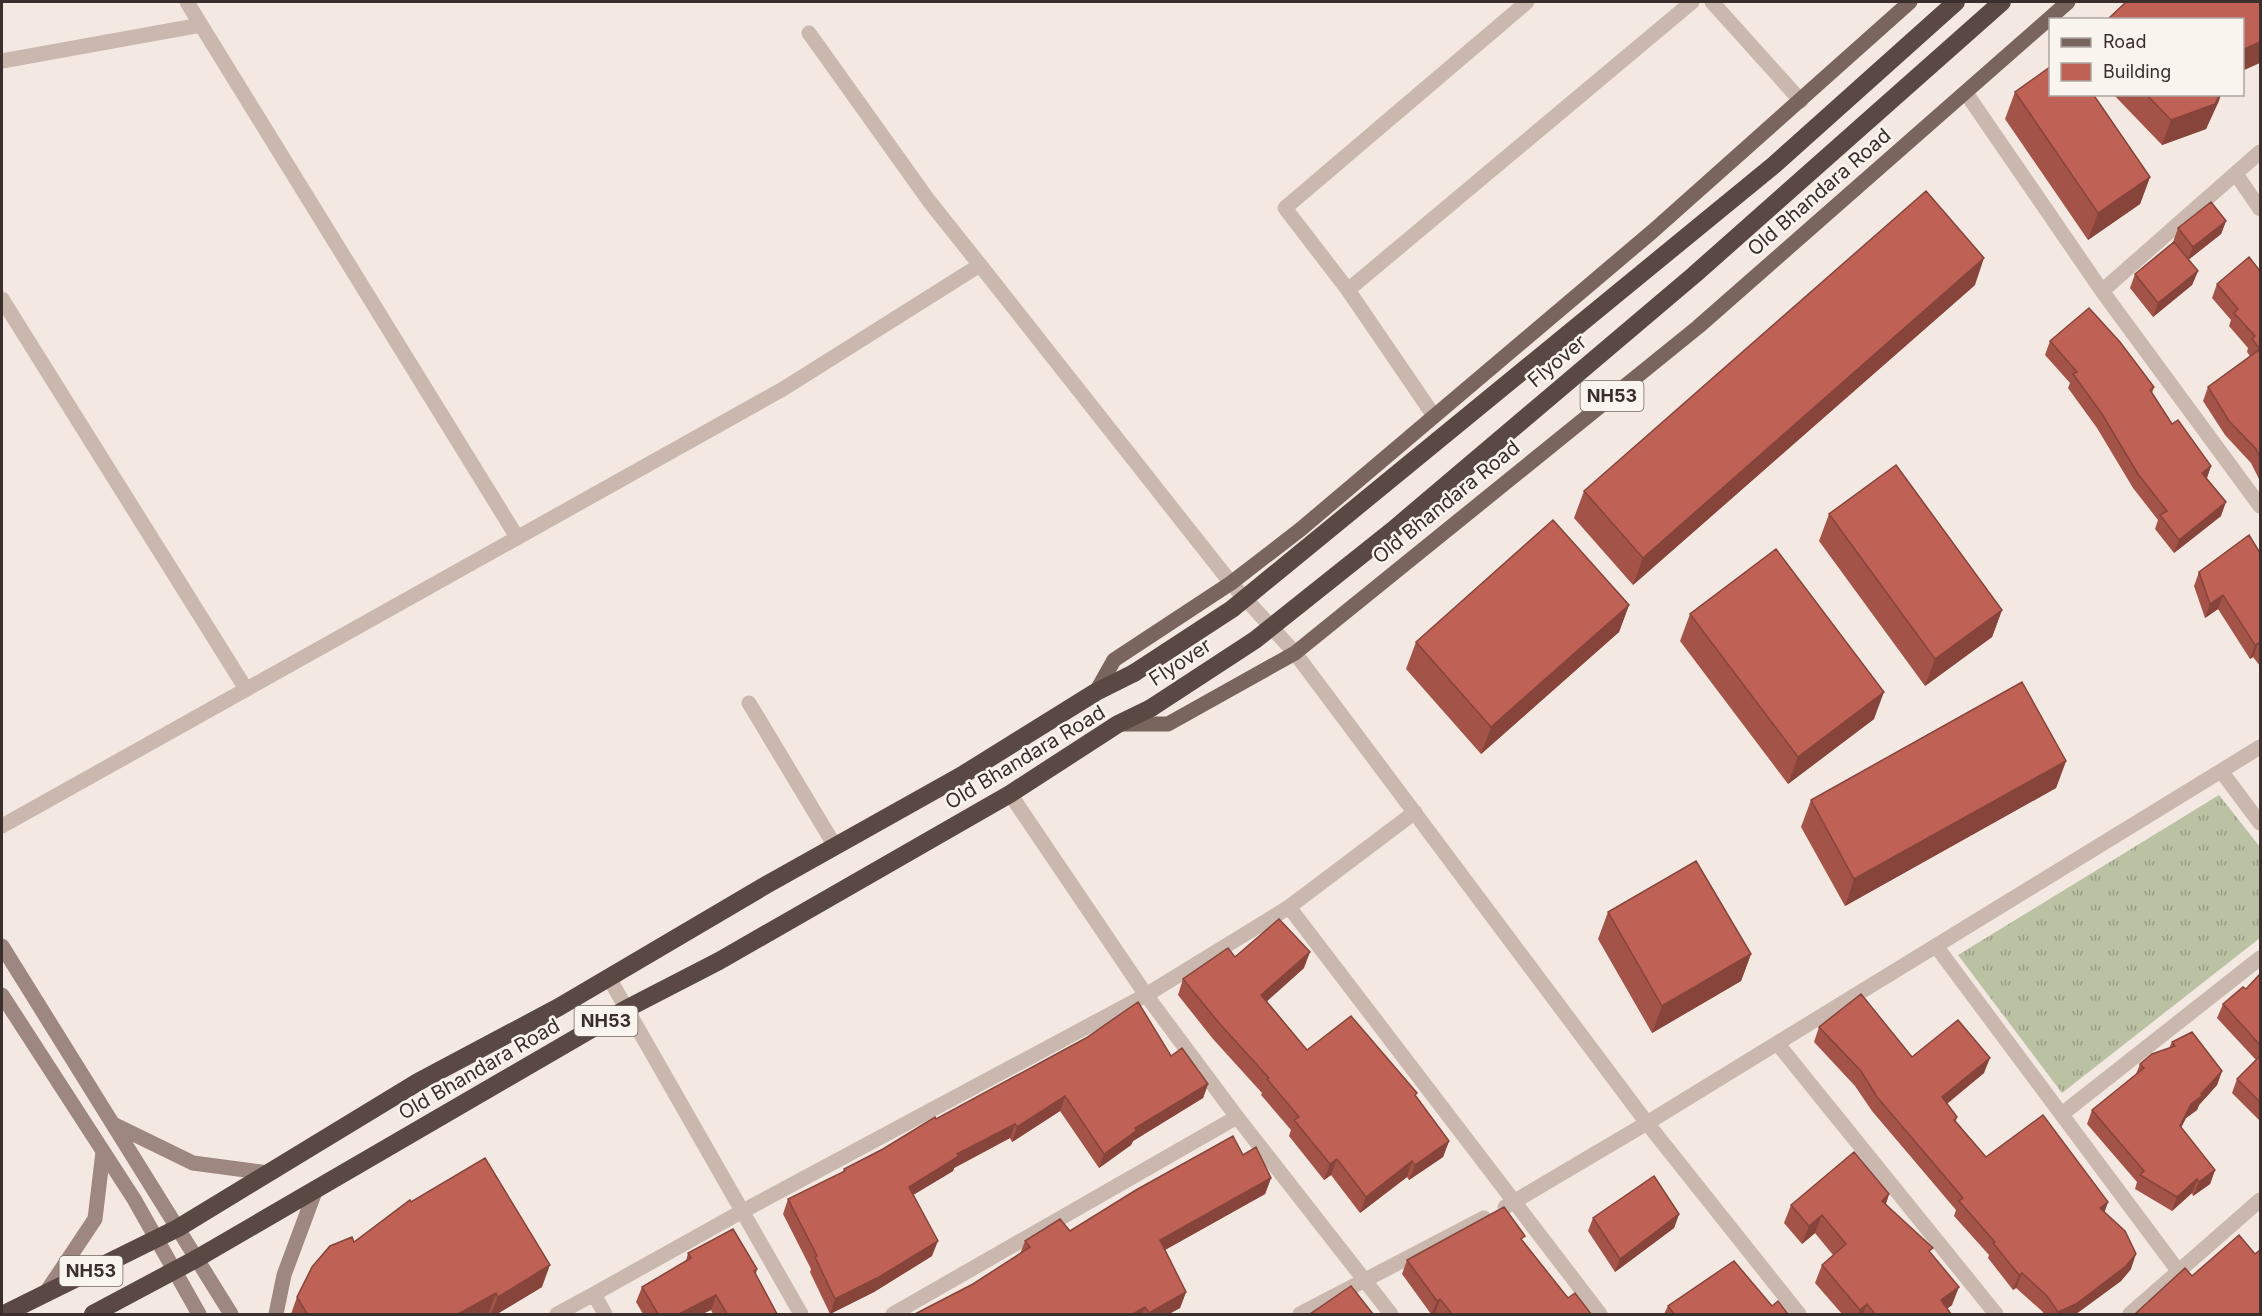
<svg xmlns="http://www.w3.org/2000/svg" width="2262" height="1316" viewBox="0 0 2262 1316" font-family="Inter,sans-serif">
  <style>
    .grass { fill: url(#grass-tufts) }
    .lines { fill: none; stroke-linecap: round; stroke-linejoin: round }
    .lane { stroke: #cab8ae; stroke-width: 15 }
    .street { stroke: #cab8ae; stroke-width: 15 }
    .secondary { stroke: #9e8780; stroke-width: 15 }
    .primary { stroke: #7a655e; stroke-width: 15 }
    .highway { stroke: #5a4844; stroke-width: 18 }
    .highway-bridge { stroke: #5a4844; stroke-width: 18 }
    .wall { fill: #a45348 }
    .shaded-wall { fill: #86443b }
    .building { fill: #bf6154; stroke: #86443b; stroke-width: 1.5 }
    .labels { text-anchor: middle; stroke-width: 5; stroke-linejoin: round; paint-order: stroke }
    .shield { fill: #faf4ef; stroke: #746a66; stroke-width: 1.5 }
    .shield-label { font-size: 18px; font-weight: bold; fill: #3a2f2c }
    .street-label { font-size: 20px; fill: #3a2f2c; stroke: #faf4ef }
  </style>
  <defs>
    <pattern id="grass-tufts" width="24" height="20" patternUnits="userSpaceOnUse" patternTransform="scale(1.5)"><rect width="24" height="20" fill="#bbc1a3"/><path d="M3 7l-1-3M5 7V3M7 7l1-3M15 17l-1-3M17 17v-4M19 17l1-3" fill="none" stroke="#999d85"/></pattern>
  </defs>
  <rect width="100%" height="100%" fill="#f3e9e2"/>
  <path class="grass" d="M2219,795L2260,847V938L2062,1093L1958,955Z"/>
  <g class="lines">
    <path class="lane" d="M749,703L835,846"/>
    <path class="street" d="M187,2L201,25
      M1712,2L1801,101
      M809,33L929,201L980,265
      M2,61L201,25L517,537
      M1966,93L2102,291L2260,152
      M2236,174L2260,209
      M1348,290L1692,2
      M2102,291L2260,506
      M2,299L246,689
      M1434,416L1348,290L1285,208L1527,2
      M2221,771L2260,823
      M2,826L783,389L980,265L1231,583L1295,653L1647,1123L2260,747
      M1289,907L1415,812
      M1936,946L2179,1272
      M609,978L801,1314
      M1777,1043L1996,1314
      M2062,1114L2260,958
      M1505,1207L1647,1123L1799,1314
      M557,1314L594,1294
      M605,1314L594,1294L741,1212L1146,995L1010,794
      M893,1314L1237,1117
      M1300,1314L1484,1218
      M1391,1314L1237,1117L1146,995L1289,907L1600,1314
      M2130,1314L2260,1200"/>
    <path class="secondary" d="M2,946L231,1314
      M2,995L134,1199L199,1314
      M113,1124L193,1163L268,1173
      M45,1294L95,1219L103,1152
      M276,1314L284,1275L316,1189"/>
    <path class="primary" d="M1096,692L1114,660L1231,583L1301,529L1653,231L1910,2
      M1119,724H1168L1295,653L1698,327L2068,2"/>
    <path class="highway" d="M4,1314L178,1228L418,1082L559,1007L766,885L964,774L1096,692L1134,673
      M93,1314L196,1259L626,1009L719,961L1010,794L1118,724L1151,708"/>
    <path class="highway-bridge" d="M1134,673L1232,609L1774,165L1956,2
      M1151,708L1255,640L1393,530L1694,275L2002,2"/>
  </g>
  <path class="wall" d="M2015,92L2150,177L2140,204L2088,240L2005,119Z
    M2113,94H2221L2206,129L2162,145Z
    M2226,221L2221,234L2188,260L2198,271L2192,285L2153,317L2130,288L2135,274L2173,242L2178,228Z
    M2260,271V481L2251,463L2225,435L2203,401L2208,387L2250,356L2247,352L2248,348L2229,326L2231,320L2212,298L2217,284Z
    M1975,285L1633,585L1574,518L1584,491Z
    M2050,341L2154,387L2152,393L2172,424L2211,466L2207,478L2221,516L2174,553L2155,529L2158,520L2133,488L2097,428L2068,388L2070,383L2045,355Z
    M1829,514L2002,610L1992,637L1925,686L1819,541Z
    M2260,553V666L2253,657L2250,659L2218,609L2205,618L2194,586L2199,572Z
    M1629,605L1619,632L1481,754L1406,669L1416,642Z
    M1690,614L1874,719L1788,784L1680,641Z
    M2066,761L2056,788L1845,906L1801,827L1811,800Z
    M1608,912L1751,954L1741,981L1652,1033L1598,939Z
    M1304,968L1267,1001L1307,1050L1416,1097L1449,1141L1443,1157L1409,1180L1407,1177L1360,1213L1331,1175L1324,1180L1289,1136L1291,1130L1261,1095L1262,1093L1213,1039L1178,995L1183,979Z
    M2260,974V1121L2232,1093L2237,1079L2256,1060L2217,1018L2223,1004L2246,989Z
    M1819,1027L1912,1057L1984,1073L1947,1104L1957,1117L1956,1121L1986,1157L2105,1213L2131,1269L2121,1281L2076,1314H2044L2042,1311L2016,1288L2013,1290L1988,1258L1989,1255L1954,1216L1956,1210L1872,1111L1855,1086L1814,1042Z
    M2172,1042L2222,1071L2217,1085L2199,1105L2197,1110L2186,1118L2181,1127L2215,1170L2210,1184L2193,1196L2192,1193L2172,1211L2135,1189L2137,1182L2087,1124L2092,1110L2136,1074L2140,1064L2169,1048Z
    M1171,1056L1208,1084L1203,1098L1133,1141L1131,1145L1099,1168L1060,1111L1012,1142L1010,1138L954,1168L953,1171L913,1195L932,1256L874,1292L830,1314L810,1272L811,1269L783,1214L788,1199L842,1173L844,1169L883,1149L936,1119Z
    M1243,1155L1271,1178L1265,1194L1165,1250L1186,1292L1180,1308L1169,1314H915L973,1284L1020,1254L1025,1241L1070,1231Z
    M1889,1194L1886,1204L1931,1253L1952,1305L1947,1309L1951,1314H1842L1815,1283L1822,1265L1833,1255L1815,1233L1802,1244L1784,1223L1791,1205Z
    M411,1202L542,1287L497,1314H291L297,1297L354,1242Z
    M1679,1214L1674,1228L1615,1272L1588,1231L1593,1218Z
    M1523,1241L1568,1298L1591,1314H1436L1435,1313L1431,1314L1402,1274L1407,1260Z
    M688,1253L757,1269L756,1274L777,1314H713L711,1310L702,1314H643L636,1302L642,1287L686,1261Z
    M1668,1306H1772L1788,1314H1664Z"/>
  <path class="shaded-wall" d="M2260,42V63L2242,71V50Z
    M2220,94H2221L2219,101L2206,129L2162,145L2171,120Z
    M2150,177L2140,204L2088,240L2098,213Z
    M2226,221L2221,234L2187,261L2193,247Z
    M1984,258L1975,285L1633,585L1643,558Z
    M2198,271L2192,285L2153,317L2158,303Z
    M2211,466L2206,480L2202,473Z
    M2226,502L2221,516L2174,553L2179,540Z
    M2223,595L2218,609L2205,618L2210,604Z
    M1629,605L1619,632L1481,754L1491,727Z
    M2002,610L1992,637L1925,686L1935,659Z
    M2258,643L2253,657L2250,659L2255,645Z
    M1884,692L1874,719L1788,784L1798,757Z
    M2066,761L2056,788L1845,906L1854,879Z
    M1310,952L1304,968L1256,1011L1261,995Z
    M1751,954L1741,981L1652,1033L1662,1006Z
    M1990,1058L1984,1073L1936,1112L1942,1097Z
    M2222,1071L2217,1085L2199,1105L2197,1110L2186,1118L2175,1140L2180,1126L2191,1104Z
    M1208,1084L1203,1098L1133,1141L1131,1145L1099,1168L1104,1154L1135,1128Z
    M1065,1096L1060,1111L1012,1142L1017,1127Z
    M1015,1124L1010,1138L954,1168L953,1171L903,1201L909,1187L957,1154Z
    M1449,1141L1443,1157L1409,1180L1415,1165Z
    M1337,1159L1331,1175L1324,1180L1330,1164Z
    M1412,1161L1407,1177L1360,1213L1366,1197Z
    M2215,1170L2210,1184L2193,1196L2199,1182Z
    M1271,1178L1265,1194L1154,1256L1160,1240Z
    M2197,1179L2192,1193L2172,1211L2177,1197Z
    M1889,1194L1883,1212L1882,1201Z
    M2108,1202L2103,1217L2100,1208Z
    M1679,1214L1674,1228L1615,1272L1620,1259Z
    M1822,1215L1815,1233L1802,1244L1809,1226Z
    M938,1241L932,1256L874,1292L830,1314L835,1299Z
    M2136,1254L2131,1269L2121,1281L2076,1314H2058V1312Z
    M550,1265L542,1287L497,1314H491L498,1297Z
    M2022,1273L2016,1288L2013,1290L2019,1275Z
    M1959,1287L1952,1305L1939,1314L1941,1300Z
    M1186,1292L1180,1308L1169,1314H1148L1149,1313Z
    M496,1293L488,1314H458Z
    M716,1295L711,1310L702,1314H679Z
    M1440,1299L1435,1313L1432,1314L1437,1301Z
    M1867,1304L1863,1314H1858L1860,1310Z
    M1145,1307L1142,1314H1133Z"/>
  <path class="building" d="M2126,2H2260V42L2242,50V20H2107Z
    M2050,67V94H2093L2150,177L2098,213L2015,92Z
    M2146,94H2220L2215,104L2171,120Z
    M1926,191L1984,258L1643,558L1584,491Z
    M2211,202L2226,221L2193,247L2178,228Z
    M2174,242L2198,271L2158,303L2135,274Z
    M2249,257L2260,271V458L2256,449L2229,421L2208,387L2260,349L2252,339L2255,336L2234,313L2238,309L2217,284Z
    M2089,308L2120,342L2154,387L2150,390L2172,424L2178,420L2211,466L2202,473L2226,502L2179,540L2160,515L2167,511L2138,474L2102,414L2073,374L2077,372L2050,341Z
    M1896,465L2002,610L1935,659L1829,514Z
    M1553,520L1629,605L1491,727L1416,642Z
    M2249,535L2260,553V646L2258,643L2255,645L2223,595L2210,604L2199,572Z
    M1776,549L1884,692L1798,757L1690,614Z
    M2022,682L2066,761L1854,879L1811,800Z
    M1696,861L1751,954L1662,1006L1608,912Z
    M1279,919L1310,952L1261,995L1307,1050L1351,1016L1417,1093L1415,1095L1449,1141L1415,1165L1412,1161L1366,1197L1337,1159L1330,1164L1294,1120L1299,1117L1267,1079L1269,1078L1219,1023L1183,979L1228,948L1235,957Z
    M2260,974V1045L2223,1004L2243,987L2246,989Z
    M1861,994L1912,1057L1958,1020L1990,1058L1942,1097L1957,1117L1954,1120L1986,1157L2043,1115L2108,1202L2100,1208L2125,1231L2136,1254L2126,1266L2076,1304L2058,1312L2047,1296L2022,1273L2019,1275L1993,1243L1995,1242L1959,1201L1963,1198L1877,1097L1861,1071L1819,1027Z
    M1138,1002L1171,1056L1182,1048L1208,1084L1135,1128L1136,1131L1104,1154L1065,1096L1017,1127L1015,1124L957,1154L959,1156L909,1187L938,1241L879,1277L835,1299L815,1257L817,1256L788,1199L845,1171L844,1169L883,1149L935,1117L936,1119L1086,1038Z
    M2192,1032L2222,1071L2201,1094L2202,1096L2191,1104L2180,1126L2215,1170L2199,1182L2197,1179L2177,1197L2140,1175L2144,1171L2092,1110L2144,1068L2140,1064L2152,1054L2175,1046L2172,1042Z
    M2260,1056V1102L2237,1079Z
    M1233,1136L1243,1155L1256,1147L1271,1178L1160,1240L1186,1292L1149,1313L1145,1307L1133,1314H915L973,1284L1030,1247L1025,1241L1060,1219L1070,1231L1136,1190Z
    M1854,1152L1889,1194L1882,1201L1933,1248L1929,1251L1959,1287L1941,1300L1951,1314H1875L1867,1304L1860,1310L1822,1265L1846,1244L1822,1215L1809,1226L1791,1205Z
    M485,1158L550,1265L498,1297L496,1293L458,1314H307L297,1297L312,1267L330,1246L352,1237L354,1242L410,1200L411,1202Z
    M1654,1176L1679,1214L1620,1259L1593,1218Z
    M1504,1207L1525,1236L1521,1239L1568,1298L1575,1293L1591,1314H1452L1440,1299L1437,1301L1407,1260Z
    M733,1229L757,1269L754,1271L777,1314H727L716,1295L679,1314H658L642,1287L691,1258L688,1253Z
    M2239,1235L2255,1254L2260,1250V1314H2135L2185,1268L2192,1276Z
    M1734,1261L1772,1306L1778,1301L1788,1314H1674L1668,1306Z
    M1351,1286L1373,1314H1310Z"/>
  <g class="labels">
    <g class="shield">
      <rect x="1580.5" y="381" width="63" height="30" rx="4.5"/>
      <rect x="574.5" y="1006" width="63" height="30" rx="4.5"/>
      <rect x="59.5" y="1256" width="63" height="30" rx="4.5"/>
    </g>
    <g class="shield-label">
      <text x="1612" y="402">NH53</text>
      <text x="606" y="1027">NH53</text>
      <text x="91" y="1277">NH53</text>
    </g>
    <g class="street-label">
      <text transform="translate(1819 192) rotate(-41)" y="7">Old Bhandara Road</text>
      <text transform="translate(1557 361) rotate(-40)" y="7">Flyover</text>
      <text transform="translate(1446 502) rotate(-39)" y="7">Old Bhandara Road</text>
      <text transform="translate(1180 662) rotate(-33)" y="7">Flyover</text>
      <text transform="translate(1025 757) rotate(-31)" y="7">Old Bhandara Road</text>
      <text transform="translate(479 1069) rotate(-30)" y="7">Old Bhandara Road</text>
    </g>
  </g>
  <rect width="2262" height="1316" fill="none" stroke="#3a2f2c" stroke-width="6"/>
  <rect x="2049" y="18" width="195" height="78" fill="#faf4ef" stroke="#ada5a1" stroke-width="1.5"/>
  <rect x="2061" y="38" width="30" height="9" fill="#7a655e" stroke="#ada5a1" stroke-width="1.5"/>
  <text x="2103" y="48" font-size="18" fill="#3a2f2c">Road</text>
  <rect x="2061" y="63" width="30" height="18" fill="#bf6154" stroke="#ada5a1" stroke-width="1.5"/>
  <text x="2103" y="78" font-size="18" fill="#3a2f2c">Building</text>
</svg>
